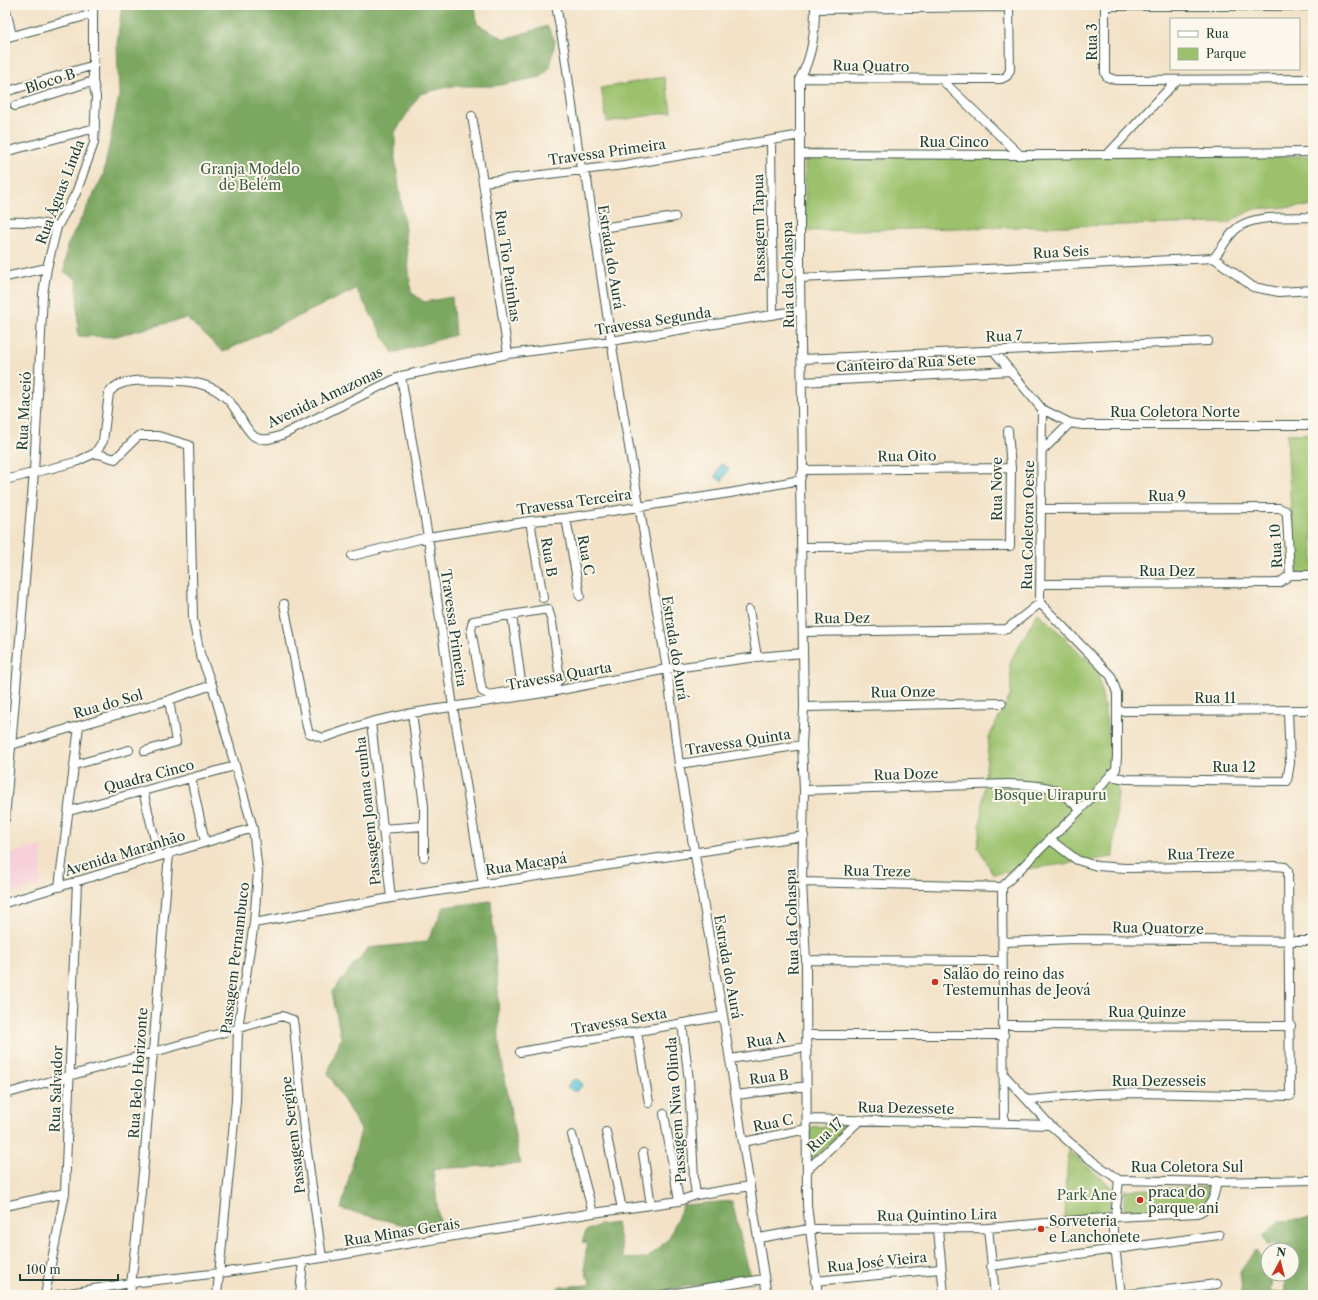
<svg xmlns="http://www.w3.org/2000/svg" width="1318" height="1300" viewBox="0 0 1318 1300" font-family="'Libre Caslon Text',serif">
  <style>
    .built { fill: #f6cfd9 }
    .green { fill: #9bc16c; stroke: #5d7f50 }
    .forest { fill: #7ca760; stroke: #4e724a }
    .water { fill: #58c3d3; stroke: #3c8084 }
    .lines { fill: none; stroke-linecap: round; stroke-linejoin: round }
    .minor-casing { stroke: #3f564a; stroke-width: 10 }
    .minor { stroke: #fff; stroke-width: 8 }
    .poi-dot { fill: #c8321e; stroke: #fbf7ec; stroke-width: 1.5 }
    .labels { text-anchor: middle; stroke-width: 4; stroke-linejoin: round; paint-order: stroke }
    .street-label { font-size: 14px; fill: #1f3d34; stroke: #fbf7ec }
    .park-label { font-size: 14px; fill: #3e5e42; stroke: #fbf7ec }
    .poi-label { font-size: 14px; fill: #1f3d34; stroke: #fbf7ec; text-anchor: start }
  </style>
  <rect width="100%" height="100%" fill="#fbf7ec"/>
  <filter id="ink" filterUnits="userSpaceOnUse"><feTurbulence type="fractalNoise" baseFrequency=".025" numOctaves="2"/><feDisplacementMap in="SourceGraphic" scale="8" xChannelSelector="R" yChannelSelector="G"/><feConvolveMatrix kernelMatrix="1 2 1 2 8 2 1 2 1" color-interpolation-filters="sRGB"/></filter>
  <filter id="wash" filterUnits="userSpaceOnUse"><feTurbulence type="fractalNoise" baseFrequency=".012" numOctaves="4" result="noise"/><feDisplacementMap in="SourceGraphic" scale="16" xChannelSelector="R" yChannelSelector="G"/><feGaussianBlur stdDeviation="0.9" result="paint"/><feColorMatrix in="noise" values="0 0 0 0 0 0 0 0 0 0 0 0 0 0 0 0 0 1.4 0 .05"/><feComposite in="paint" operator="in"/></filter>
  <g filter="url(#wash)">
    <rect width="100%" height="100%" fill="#f3e2c7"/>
    <path class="built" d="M42,846L40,885L5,896V855Z"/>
    <path class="green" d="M664,77L672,112L607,122L601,88Z
      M805,153L1313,156V206L1253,209L1228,223L805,231Z
      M1313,433V573H1294L1287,434Z
      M1038,612L1098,670L1118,792L1113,857L993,874L978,847L989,737L1011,694L1010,662Z
      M852,1125L811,1160L810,1127Z
      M1068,1150L1112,1187L1109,1216L1065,1217Z
      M1210,1187L1207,1205L1199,1209L1128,1213L1124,1209V1190Z"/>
    <path class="forest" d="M122,5H475L477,24L505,39L547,26L555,41L550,67L541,77L494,86H452L420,94L395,132V158L405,229L411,292L424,302L452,297L455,335L393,353L356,289L223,352L187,318L112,337L78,336L77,280L64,272L67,246L103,176L119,96L117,43Z
      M491,901L498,991L499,1045L520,1164L433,1169L440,1229L408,1226L341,1209L361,1130L328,1073L341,1038L332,992L368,948L427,942L444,907Z
      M732,1201L750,1276L636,1295H561L558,1287L589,1285L591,1283C590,1280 587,1277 586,1275C584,1268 585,1249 588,1243L582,1242L586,1231L599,1225L616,1223L624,1259L648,1258L669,1238L683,1205Z
      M1313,1219V1295H1258L1242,1293L1240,1272L1255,1250L1268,1264V1274H1273L1270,1292H1284L1286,1274H1292V1250H1288V1246L1267,1244L1263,1236L1279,1221Z"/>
    <path class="water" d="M721,464L729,468L722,481L715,477Z
      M577,1079L583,1084L577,1091H573L567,1087L572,1080Z"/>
  </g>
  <g filter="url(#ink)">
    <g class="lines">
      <defs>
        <path id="minor" d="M5,5L12,36
          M556,5L564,49L581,169L587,180L611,341L667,669L679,764L723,1016L767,1295
          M815,5C815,30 813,56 800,78V278L803,470L800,480L804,707L802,745L804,790L802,882L806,960L807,1205L818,1295
          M1313,6H1105V73L1107,77L1116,80L1313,79
          M5,38L93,14
          M800,78L1001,79L1007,76L1010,70L1009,7L815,9
          M942,80L1020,155
          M5,92L94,65
          M15,106L93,81
          M472,116L483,182L508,354
          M771,140L773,315
          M5,152L95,128
          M800,154L1020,155L1313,152
          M1108,154L1177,80
          M483,182L624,165L801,135
          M5,222C24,221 39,222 57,227
          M594,229L675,217
          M1214,258C1221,249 1227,238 1235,230C1250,214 1291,218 1313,217
          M5,277L47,268
          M800,278L1214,258L1253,287L1279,292L1313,290
          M993,350L1042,409L1070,423L1083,425H1313
          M802,359L1208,341
          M401,376L428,537L453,707L483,884
          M802,382L1011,371
          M1042,451L1070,423
          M95,453L115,459L138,436H158L189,445L193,619L200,654L212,685L253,828L258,872L254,923L238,1028L236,1101L217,1295
          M803,470L1011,468
          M5,480L76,462L95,453L103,441L109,393C112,389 116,385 121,384C133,378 186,380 200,384C209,386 219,391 226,398C238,408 244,430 255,437C264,442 273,438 282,435L401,376L508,354L611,341L801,310
          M1042,509L1279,508L1286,511L1287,516L1290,575
          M566,518L580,596
          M530,521L543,598
          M803,547L1010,546L1011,468L1008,431
          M352,556L428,537L530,521L566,518L730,493L800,480
          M1290,575H1313
          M1041,584L1279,583L1290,575
          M284,604L307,727L309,733L323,738L371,722L412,713L556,691L667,669L757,657L803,653
          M548,609L552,622L560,679L556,683L489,695L482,691L471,629L473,621Z
          M749,610L757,657
          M512,615L522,689
          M803,632L1007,629L1040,603
          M804,707L1002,703
          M1117,711L1313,710
          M412,713L424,806V857
          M371,722L391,898
          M11,745L169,700L212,685
          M145,751L176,742L169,700
          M679,764L802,745
          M74,765L129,750
          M1110,776L1126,779L1287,781L1290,763L1288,711
          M191,778L205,842
          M804,790L1009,784C1043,786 1055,783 1080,810
          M143,791L159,856
          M69,811L235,766
          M5,819L34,472L43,294L47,268L57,227L76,193L94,143L96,97L93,81V5
          M382,829L423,826
          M802,882L1002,887
          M59,887L79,726
          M5,903L253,828
          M254,923L391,898L804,836
          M1003,942L1074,939L1313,941
          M806,960L1003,961
          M682,1023L689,1081L694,1180L696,1195
          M1003,1025L1291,1026
          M637,1032L649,1103
          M807,1035H1004
          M520,1052L723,1016
          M730,1059L807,1047
          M1005,1076L1050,1125L1084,1155L1119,1180L1214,1182L1313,1180
          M5,1094L282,1016L293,1020L294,1027L304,1130L322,1258
          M736,1095L807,1086
          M1029,1100L1096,1094L1136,1093L1290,1096L1288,871L1285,867L1275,866L1125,868L1097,866L1077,860L1049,839
          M664,1114L679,1201
          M807,1119L1050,1125
          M1004,1123L1002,887L1080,810L1116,769L1117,757V693L1111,676L1040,603L1042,409
          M606,1132L622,1209
          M572,1135L593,1213
          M743,1142L807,1129
          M643,1153L651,1205
          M807,1170L860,1120
          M1119,1180L1115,1217L1112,1222L1121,1295
          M5,1206L65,1193
          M988,1228L995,1295
          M938,1229L944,1295
          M759,1238L809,1229L988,1228L1115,1217L1198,1213C1213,1206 1214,1197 1217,1181
          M991,1266L1219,1235
          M815,1281L940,1269
          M45,1295L65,1193L77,881
          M57,1295L131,1283L220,1273L322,1258L593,1213L679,1201L696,1195L750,1186
          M130,1295L144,1163L169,853
          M300,1295L303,1260
          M663,1295L764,1279
          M1123,1295L1217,1284"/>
      </defs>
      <use href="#minor" class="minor-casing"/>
      <use href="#minor" class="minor"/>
    </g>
  </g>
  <g class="poi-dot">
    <circle cx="935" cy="982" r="4"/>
    <circle cx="1140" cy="1200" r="4"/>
    <circle cx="1041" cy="1229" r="4"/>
  </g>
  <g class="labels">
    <g class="street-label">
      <text transform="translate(1092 42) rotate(-90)" y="5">Rua 3</text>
      <text transform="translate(871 66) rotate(1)" y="5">Rua Quatro</text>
      <text transform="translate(50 81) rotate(-18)" y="5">Bloco B</text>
      <text x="954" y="147">Rua Cinco</text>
      <text transform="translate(607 152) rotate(-8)" y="5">Travessa Primeira</text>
      <text transform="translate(60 192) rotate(-69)" y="5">Rua Águas Linda</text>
      <text transform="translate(759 228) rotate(-91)" y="5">Passagem Tapua</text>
      <text transform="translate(1061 252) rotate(-3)" y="5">Rua Seis</text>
      <text transform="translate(611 257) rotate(81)" y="5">Estrada do Aurá</text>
      <text transform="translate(508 266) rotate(82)" y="5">Rua Tio Patinhas</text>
      <text transform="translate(788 275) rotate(-91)" y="5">Rua da Cohaspa</text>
      <text transform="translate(653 321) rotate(-9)" y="5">Travessa Segunda</text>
      <text transform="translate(1004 336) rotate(-2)" y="5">Rua 7</text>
      <text transform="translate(906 363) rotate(-3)" y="5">Canteiro da Rua Sete</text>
      <text transform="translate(325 397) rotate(-25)" y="5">Avenida Amazonas</text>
      <text transform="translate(24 411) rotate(-87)" y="5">Rua Maceió</text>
      <text x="1175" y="417">Rua Coletora Norte</text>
      <text transform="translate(907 456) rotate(-1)" y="5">Rua Oito</text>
      <text transform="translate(997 489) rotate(-90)" y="5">Rua Nove</text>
      <text x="1167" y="501">Rua 9</text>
      <text transform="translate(574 502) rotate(-8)" y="5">Travessa Terceira</text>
      <text transform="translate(1028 525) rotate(-89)" y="5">Rua Coletora Oeste</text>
      <text transform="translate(1276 546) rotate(-93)" y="5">Rua 10</text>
      <text transform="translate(586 555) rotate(80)" y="5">Rua C</text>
      <text transform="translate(549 557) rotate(81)" y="5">Rua B</text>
      <text x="1167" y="576">Rua Dez</text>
      <text transform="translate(842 618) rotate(-1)" y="5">Rua Dez</text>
      <text transform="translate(454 628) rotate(82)" y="5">Travessa Primeira</text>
      <text transform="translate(675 648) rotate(81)" y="5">Estrada do Aurá</text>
      <text transform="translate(559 676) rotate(-10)" y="5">Travessa Quarta</text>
      <text transform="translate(903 692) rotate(-1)" y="5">Rua Onze</text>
      <text x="1215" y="703">Rua 11</text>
      <text transform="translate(108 704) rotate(-16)" y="5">Rua do Sol</text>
      <text transform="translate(738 742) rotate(-9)" y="5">Travessa Quinta</text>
      <text x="1234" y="772">Rua 12</text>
      <text transform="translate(906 774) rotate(-2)" y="5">Rua Doze</text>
      <text transform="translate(149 776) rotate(-15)" y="5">Quadra Cinco</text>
      <text transform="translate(368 811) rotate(-96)" y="5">Passagem Joana cunha</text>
      <text transform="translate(125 853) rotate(-17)" y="5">Avenida Maranhão</text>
      <text transform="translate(1201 854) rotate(-1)" y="5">Rua Treze</text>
      <text transform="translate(526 864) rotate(-9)" y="5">Rua Macapá</text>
      <text transform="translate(877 871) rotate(1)" y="5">Rua Treze</text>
      <text transform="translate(792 922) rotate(-92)" y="5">Rua da Cohaspa</text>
      <text transform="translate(1158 928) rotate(1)" y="5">Rua Quatorze</text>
      <text transform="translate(235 958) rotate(-83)" y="5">Passagem Pernambuco</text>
      <text transform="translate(728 967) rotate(80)" y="5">Estrada do Aurá</text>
      <text x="1147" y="1017">Rua Quinze</text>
      <text transform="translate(619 1021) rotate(-10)" y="5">Travessa Sexta</text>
      <text transform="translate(766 1040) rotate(-9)" y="5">Rua A</text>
      <text transform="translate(138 1073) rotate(-86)" y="5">Rua Belo Horizonte</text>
      <text transform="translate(769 1077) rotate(-8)" y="5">Rua B</text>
      <text x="1159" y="1086">Rua Dezesseis</text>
      <text transform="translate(56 1089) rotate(-88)" y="5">Rua Salvador</text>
      <text transform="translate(906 1108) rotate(1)" y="5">Rua Dezessete</text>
      <text transform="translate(676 1110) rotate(-94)" y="5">Passagem Niva Olinda</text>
      <text transform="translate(773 1123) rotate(-11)" y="5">Rua C</text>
      <text transform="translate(293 1135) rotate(-97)" y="5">Passagem Sergipe</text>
      <text transform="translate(825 1135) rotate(-43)" y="5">Rua 17</text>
      <text x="1187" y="1172">Rua Coletora Sul</text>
      <text transform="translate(937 1215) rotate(-1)" y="5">Rua Quintino Lira</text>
      <text transform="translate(402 1232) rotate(-9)" y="5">Rua Minas Gerais</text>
      <text transform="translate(877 1262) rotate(-6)" y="5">Rua José Vieira</text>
    </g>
    <g class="park-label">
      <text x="250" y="174">Granja Modelo<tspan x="250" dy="16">de Belém</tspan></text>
      <text x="1050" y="800">Bosque Uirapuru</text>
      <text x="1087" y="1200">Park Ane</text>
    </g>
    <g class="poi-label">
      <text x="943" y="979">Salão do reino das<tspan x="943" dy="16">Testemunhas de Jeová</tspan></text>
      <text x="1148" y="1197">praca do<tspan x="1148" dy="16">parque ani</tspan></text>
      <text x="1049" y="1226">Sorveteria<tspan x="1049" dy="16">e Lanchonete</tspan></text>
    </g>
  </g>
  <rect width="1318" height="1300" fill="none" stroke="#fbf7ec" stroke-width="20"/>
  <rect x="1170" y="18" width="130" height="52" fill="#fbf7ec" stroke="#a3ada2"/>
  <rect x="1178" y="31" width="20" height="6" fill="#ffffff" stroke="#a3ada2"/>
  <text x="1206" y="38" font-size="12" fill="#1f3d34">Rua</text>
  <rect x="1178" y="48" width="20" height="12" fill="#9bc16c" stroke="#a3ada2"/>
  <text x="1206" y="58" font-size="12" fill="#1f3d34">Parque</text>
  <g transform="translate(1280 1262) rotate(7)"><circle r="19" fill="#fbf7ec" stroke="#a3ada2"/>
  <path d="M0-3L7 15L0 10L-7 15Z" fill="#c8321e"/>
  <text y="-6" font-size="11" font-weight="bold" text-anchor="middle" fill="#1f3d34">N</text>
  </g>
  <path d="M20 1274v6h98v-6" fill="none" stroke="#1f3d34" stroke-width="2"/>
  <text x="26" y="1274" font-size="12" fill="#1f3d34" stroke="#fbf7ec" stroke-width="3" paint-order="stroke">100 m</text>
</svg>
